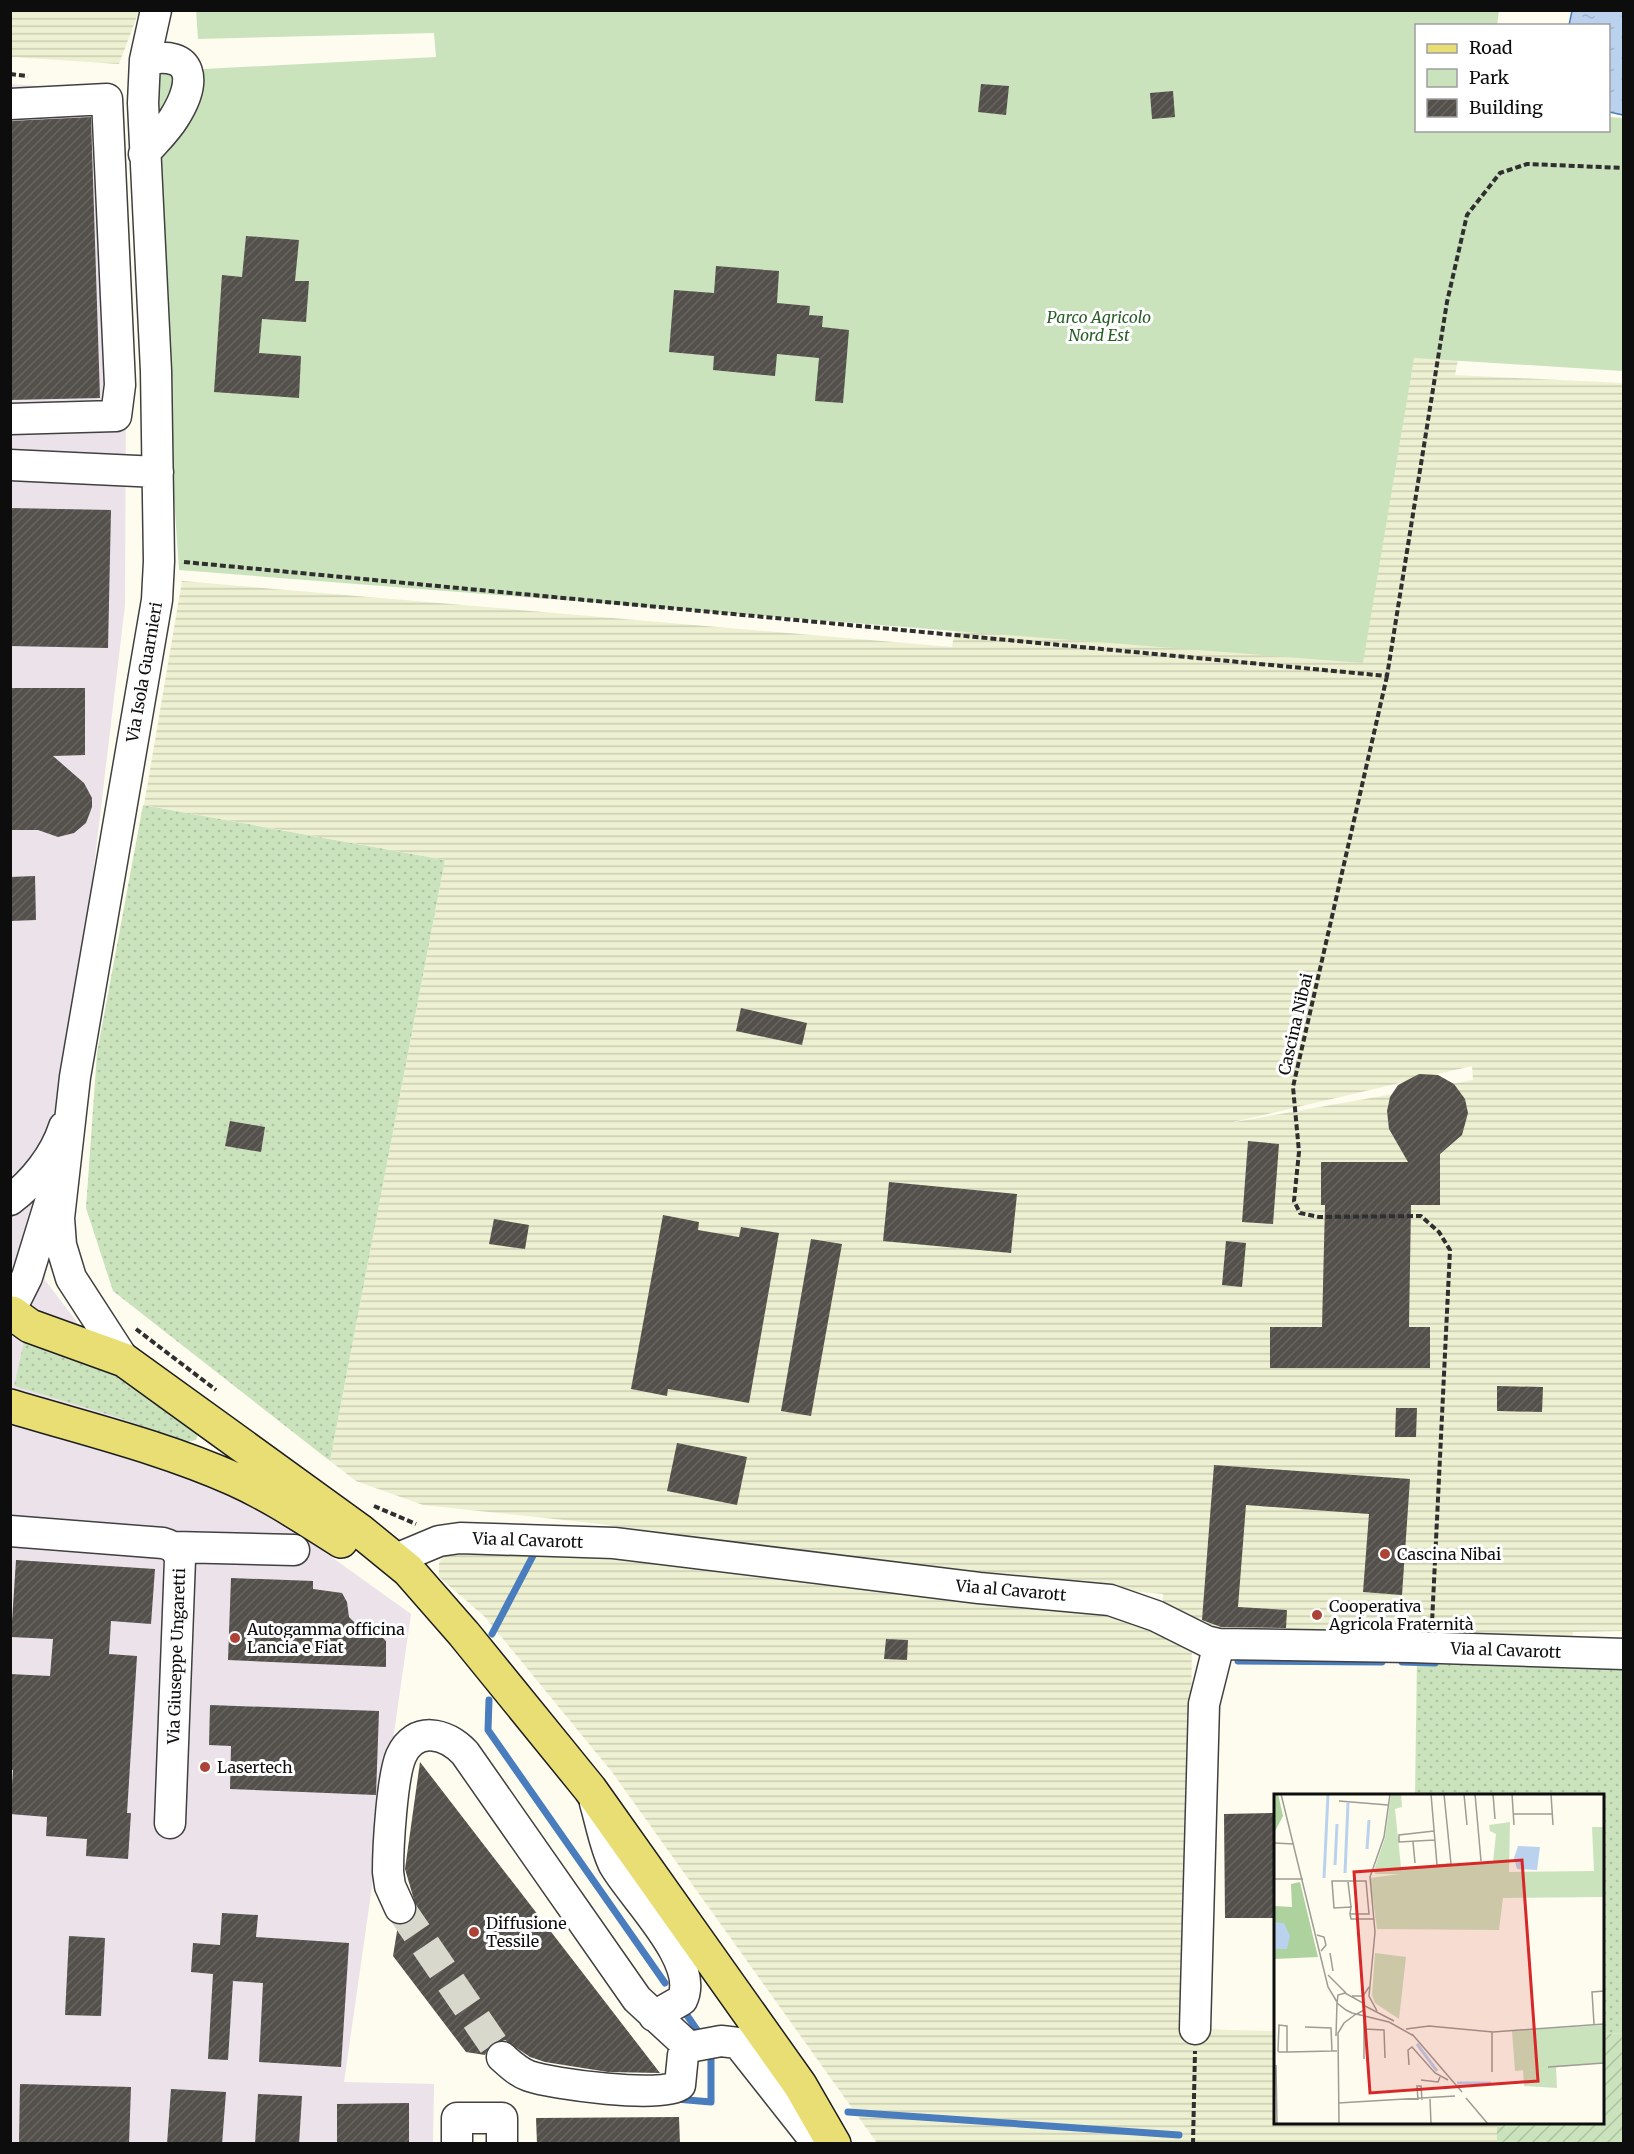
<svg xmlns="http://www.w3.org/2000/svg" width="1634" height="2154" viewBox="0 0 1634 2154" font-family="Merriweather,serif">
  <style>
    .industrial { fill: #ebe2ea }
    .farmland { fill: url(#farmland-rules); fill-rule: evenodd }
    .grass { fill: url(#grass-dots) }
    .park { fill: #cbe3bd }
    .garden { fill: url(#garden-furrows) }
    .water { fill: url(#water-ripples); stroke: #497dbd; stroke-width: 1.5 }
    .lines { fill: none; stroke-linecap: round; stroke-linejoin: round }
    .stream { stroke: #497dbd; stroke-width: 7 }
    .building { fill: url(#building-hatch) }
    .minor-tunnel { stroke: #d9d8cd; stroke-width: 30; stroke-dasharray: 30 15; stroke-linecap: butt }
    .minor-casing { stroke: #404040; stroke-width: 33 }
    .major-casing { stroke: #1e1e1e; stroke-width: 36 }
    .path { stroke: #2f2f2f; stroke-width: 4; stroke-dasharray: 6 3; stroke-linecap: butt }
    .minor { stroke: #fff; stroke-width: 30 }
    .major { stroke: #e8de74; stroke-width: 33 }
    .poi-dot { fill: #ac4336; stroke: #fff; stroke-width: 2 }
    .labels { text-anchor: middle; stroke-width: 6; stroke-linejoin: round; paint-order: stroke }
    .park-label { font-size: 16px; font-style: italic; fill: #285d25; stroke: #fff }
    .street-label { font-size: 16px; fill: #0d0d0d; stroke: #fff }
    .poi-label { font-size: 16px; fill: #0d0d0d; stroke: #fff; text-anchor: start }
    .inset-river { fill: none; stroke: #bad2ee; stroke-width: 3 }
    .inset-road { fill: none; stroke: #9d9c95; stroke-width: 1.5 }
    .view { fill: #d62828; fill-opacity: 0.15; stroke: #d62828; stroke-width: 3 }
    .inset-edge { fill: none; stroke: #0d0d0d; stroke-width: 3 }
  </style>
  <defs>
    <pattern id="farmland-rules" width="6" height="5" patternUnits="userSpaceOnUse" patternTransform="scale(1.5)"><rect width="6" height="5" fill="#eef0d2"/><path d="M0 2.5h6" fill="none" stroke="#cbcdb3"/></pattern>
    <pattern id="grass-dots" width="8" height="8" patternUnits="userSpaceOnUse" patternTransform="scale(1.5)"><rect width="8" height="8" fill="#cbe3bd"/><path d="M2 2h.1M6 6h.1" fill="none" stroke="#adc2a1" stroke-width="1.8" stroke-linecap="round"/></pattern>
    <pattern id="garden-furrows" width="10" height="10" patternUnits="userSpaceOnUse" patternTransform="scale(1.5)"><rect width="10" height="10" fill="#cbe3bd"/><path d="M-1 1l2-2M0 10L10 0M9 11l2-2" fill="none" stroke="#adc2a1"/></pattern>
    <pattern id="water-ripples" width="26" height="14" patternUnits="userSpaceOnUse" patternTransform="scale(1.5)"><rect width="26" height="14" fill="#bad2ee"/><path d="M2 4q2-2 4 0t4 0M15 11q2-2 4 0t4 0" fill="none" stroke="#9fb3cb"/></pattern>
    <pattern id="building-hatch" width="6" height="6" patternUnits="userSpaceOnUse" patternTransform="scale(1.5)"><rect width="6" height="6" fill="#54504b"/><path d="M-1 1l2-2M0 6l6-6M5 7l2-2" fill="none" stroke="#686460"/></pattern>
  </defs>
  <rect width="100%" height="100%" fill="#fdfcef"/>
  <path class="industrial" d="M10,84L112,91L126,380L125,605L45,1280L192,1474L280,1520L411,1614L344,2082L434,2084L433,2143H11Z"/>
  <path class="farmland" d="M10,11L11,10L139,11L119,64L11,57Z
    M1036,199L1482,238L1455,375L1623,383V1631L1573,1632L1572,1646L1219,1641L1162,1617L1163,1594L972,1575L592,1523L423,1505L356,1481L330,1461L445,860L144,805L182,581L952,647ZM1472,1066L1473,1080L1229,1123Z
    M492,1544L1110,1607L1192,1641L1188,2029L1275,2031L1276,2122L1497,2123V2143H877L612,1772L485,1617L439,1577V1563L444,1555Z"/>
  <path class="grass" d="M143,805L445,860L330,1461L113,1291L86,1208L97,1053Z
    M31,1310L198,1433L196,1440L185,1442L120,1418L14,1386Z
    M1417,1657H1623V2033L1603,2034L1602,1796H1415Z"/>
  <path class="park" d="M196,10L1499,11L1497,25L1416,26V130H1608L1609,117L1623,118V371L1414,358L1363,663L179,570L145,72L436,57L434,33L198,39Z"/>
  <path class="garden" d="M1623,2033V2143H1497V2123L1602,2122L1603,2034Z"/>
  <path class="water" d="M1572,11H1623V115L1609,112L1608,26L1569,25Z"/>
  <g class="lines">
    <path class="stream" d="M492,1634L536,1550
      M1238,1661L1382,1662
      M1402,1662L1435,1663
      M489,1700L488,1730L665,1983
      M682,2008L697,2030
      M676,2099L711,2102V2049
      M848,2112L1179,2135"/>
  </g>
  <path class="building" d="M981,84L1009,86L1006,115L978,112Z
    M1173,91L1175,117L1152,119L1150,93Z
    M91,117L100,398L10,400V121Z
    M246,236L299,240L295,281H309L306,322L262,319L259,353L301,356L299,398L214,392L222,275L242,277Z
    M716,266L779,271L777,303L810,306L809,315L823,316L822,327L849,330L843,403L815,401L819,358L777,354L775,376L713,370L714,356L669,352L674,290L714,293Z
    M10,508L111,510L108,648L10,646Z
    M10,688H85V755L53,756L84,783L92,798V807L86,823L74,833L58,837L38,830H10Z
    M35,876L36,920L10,921V877Z
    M741,1008L807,1023L802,1045L736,1031Z
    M1419,1074L1438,1075L1454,1084L1465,1099L1468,1113L1462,1135L1440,1154V1205H1411L1409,1327H1430V1368H1270V1327H1322L1325,1205H1321V1162H1408L1389,1129L1387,1111L1390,1097L1398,1085Z
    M230,1121L265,1127L261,1152L225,1146Z
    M1248,1141L1279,1144L1273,1224L1242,1222Z
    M889,1182L1017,1194L1011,1253L883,1241Z
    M663,1215L699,1222L698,1230L739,1237L741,1227L779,1233L749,1403L668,1389L667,1396L631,1389Z
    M494,1219L529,1225L525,1249L489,1244Z
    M811,1239L842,1244L811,1416L781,1411Z
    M1226,1241L1246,1243L1242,1287L1222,1285Z
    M1497,1386L1543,1387L1542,1412L1497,1411Z
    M1396,1408H1417L1416,1437H1395Z
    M677,1443L747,1457L737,1505L667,1491Z
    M1214,1465L1410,1479L1402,1595L1363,1592L1369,1514L1246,1505L1238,1607L1287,1610L1286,1628L1221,1627L1202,1620Z
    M16,1560L155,1569L151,1624L111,1621L109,1654L137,1656L127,1813H131L128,1859L86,1856L87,1839L46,1836L47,1817L10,1814L13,1770H10V1674L50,1676L53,1639L11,1637Z
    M231,1578L313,1581V1589L342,1593L347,1602L349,1617L357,1625L376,1631L386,1641V1667L228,1660Z
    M886,1639L908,1640L907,1660L884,1659Z
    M210,1705L379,1711L376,1795L230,1789L231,1746L209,1745Z
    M420,1762L660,2073L608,2072L545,2062L530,2057L505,2040L490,2045L485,2055L466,2052L393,1956L398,1925L408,1923L417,1910L405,1869Z
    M1274,1813L1275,1918H1225L1224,1814Z
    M222,1913L258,1915L256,1937L349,1943L341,2067L259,2062L263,1983L233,1981L228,2060L208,2059L213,1974L191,1972L193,1943L220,1945Z
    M69,1936L105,1938L101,2016L65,2015Z
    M20,2084L131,2087L129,2144H19Z
    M171,2089L226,2092L222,2144H167Z
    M258,2094L302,2096L299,2144H255Z
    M409,2103V2144H337V2104Z
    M679,2117L680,2144H537L536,2118Z"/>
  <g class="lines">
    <path class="minor-tunnel" d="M400,1908L502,2057"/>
    <defs>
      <path id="minor" d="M10,104L107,99L120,385L116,416L10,419
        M144,154C154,142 166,131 174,118C197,82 195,49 145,60
        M10,465L158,472
        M10,1200C34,1182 55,1155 64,1127
        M11,1309L27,1277L51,1199
        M124,1360L71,1278L61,1245L59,1218L75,1077L157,600L159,561L156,371L143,103L145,60L156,10
        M10,1531L163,1543C173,1546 177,1549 180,1559L170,1823
        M174,1547L294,1550
        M396,1559L439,1541L460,1538L614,1543L979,1588L1110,1600L1156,1616L1206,1641L1219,1644L1410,1647L1624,1654
        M595,1803C601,1823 605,1847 614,1865C632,1897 701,1962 682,2000L654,2016
        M400,1908L390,1886L388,1872C388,1847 392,1777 401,1756C415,1725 446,1733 465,1753L637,1999L689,2047
        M1195,2029L1204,1704L1219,1644
        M502,2057C511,2065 518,2072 529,2076C551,2084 664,2099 680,2085L683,2055L689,2047L721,2041L738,2043L817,2143
        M457,2144V2118H502V2144"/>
      <path id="major" d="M12,1313L30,1326L124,1360L359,1530L408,1570L464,1634L590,1789L800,2085L834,2144
        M10,1406C86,1429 162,1447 234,1479C272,1496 306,1519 341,1541"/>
    </defs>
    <use href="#minor" class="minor-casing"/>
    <use href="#major" class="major-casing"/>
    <path class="path" d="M10,74L28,76
      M184,562L1387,676L1447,302L1467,215L1500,173L1527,164L1624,168
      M1387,676L1293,1087L1299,1152L1294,1201L1300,1213L1319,1217L1421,1216L1439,1232L1450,1250L1432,1623
      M136,1329L216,1390
      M374,1506L416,1524
      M1193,2144L1195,2051"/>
    <use href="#minor" class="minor"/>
    <use href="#major" class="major"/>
  </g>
  <g class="poi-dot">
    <circle cx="1385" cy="1554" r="6"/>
    <circle cx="1317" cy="1615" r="6"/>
    <circle cx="235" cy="1638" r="6"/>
    <circle cx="205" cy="1767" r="6"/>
    <circle cx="474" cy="1932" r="6"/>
  </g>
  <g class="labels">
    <g class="park-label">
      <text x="1099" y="323">Parco Agricolo<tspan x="1099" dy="18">Nord Est</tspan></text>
    </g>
    <g class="street-label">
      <text transform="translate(144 672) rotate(-80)" y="6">Via Isola Guarnieri</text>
      <text transform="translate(1295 1024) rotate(-77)" y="6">Cascina Nibai</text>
      <text transform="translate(528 1540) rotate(2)" y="6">Via al Cavarott</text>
      <text transform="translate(1011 1590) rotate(5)" y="6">Via al Cavarott</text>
      <text transform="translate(1506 1650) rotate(2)" y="6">Via al Cavarott</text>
      <text transform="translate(176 1656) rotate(-88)" y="6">Via Giuseppe Ungaretti</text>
    </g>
    <g class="poi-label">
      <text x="1397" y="1560">Cascina Nibai</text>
      <text x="1329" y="1612">Cooperativa<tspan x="1329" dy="18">Agricola Fraternità</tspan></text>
      <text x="247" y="1635">Autogamma officina<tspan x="247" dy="18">Lancia e Fiat</tspan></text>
      <text x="217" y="1773">Lasertech</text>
      <text x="486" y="1929">Diffusione<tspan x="486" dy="18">Tessile</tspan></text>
    </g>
  </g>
  <g transform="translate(1274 1794)">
    <rect width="330" height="330" fill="#fdfcef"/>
    <path d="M101,159L132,163L125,225L101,209L98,201ZM330,231V269L241,277L238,237Z" fill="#cbe3bd"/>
    <path d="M0,0H4L9,22L0,39ZM26,88L44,163L0,165V112L18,113L17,90Z" fill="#add29e"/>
    <path d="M117,0H127L128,13L121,15L127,73L219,68L222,40L216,37L215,31L236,28L235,78L320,77L318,33H330V103L229,104L225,136L103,135L96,84L126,80H101L100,76L111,44Z" fill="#cbe3bd"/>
    <path d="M282,273L283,294L250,292L249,276Z" fill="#cbe3bd"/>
    <path d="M244,52L266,53L263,76L243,75L240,64ZM0,128L10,129L16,142L13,155H0Z" fill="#bad2ee"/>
    <path class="inset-river" d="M93,55L95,26M61,71L63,30M71,79L74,9M50,84L54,0M143,250L163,277M183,289H217"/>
    <path class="inset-road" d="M7,0L54,193L63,208M157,0L163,71L177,70L170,0M190,0L193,31M201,0L207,67M219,0L221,25M238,0L240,31M277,0L279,31M65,7L114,11M239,20H278M160,37L125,41V48L161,46M139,48L141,69M0,49L20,50M0,85H29M74,88L77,113M76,120L77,113L60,114L58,87H92L95,120H76L77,125H100M43,141L50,143L52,151L47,157M56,159L59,177M54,181L72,199M78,202H89L95,193M91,212L120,227M103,217L95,202L101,138L96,83L110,43L116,0M83,220L90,216L89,209L71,199L64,201L63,209L72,216L78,219L115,228L140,242M90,222V265M320,230L318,198L330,197M31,233L57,234L58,257M90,235L110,236L111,264M132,235L155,232L219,238L330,230M218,238V278M138,240L188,298M62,242L63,209M13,258V232L5,231L4,257L5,258H14L58,257H63M2,271L3,330M135,271L134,256L138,253L161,279L174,286M274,273L330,269M147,286L164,288L166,283M192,304L214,330M156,305L157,330M144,306L143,292H147L148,306M64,309L181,302M65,330L64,239L70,229L82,220"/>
    <path class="view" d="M248,66L264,287L96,299L80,78Z"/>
    <rect width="330" height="330" class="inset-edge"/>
  </g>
  <rect width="1634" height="2154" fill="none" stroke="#0d0d0d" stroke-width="24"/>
  <rect x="1415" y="24" width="195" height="108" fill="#ffffff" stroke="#9e9e9e" stroke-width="1.5"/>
  <rect x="1427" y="44" width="30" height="9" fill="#e8de74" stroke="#9e9e9e" stroke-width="1.5"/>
  <text x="1469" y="54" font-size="18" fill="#0d0d0d">Road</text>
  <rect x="1427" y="69" width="30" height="18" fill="#cbe3bd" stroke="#9e9e9e" stroke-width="1.5"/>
  <text x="1469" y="84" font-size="18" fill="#0d0d0d">Park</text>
  <rect x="1427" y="99" width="30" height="18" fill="url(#building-hatch)" stroke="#9e9e9e" stroke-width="1.5"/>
  <text x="1469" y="114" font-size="18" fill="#0d0d0d">Building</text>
</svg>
